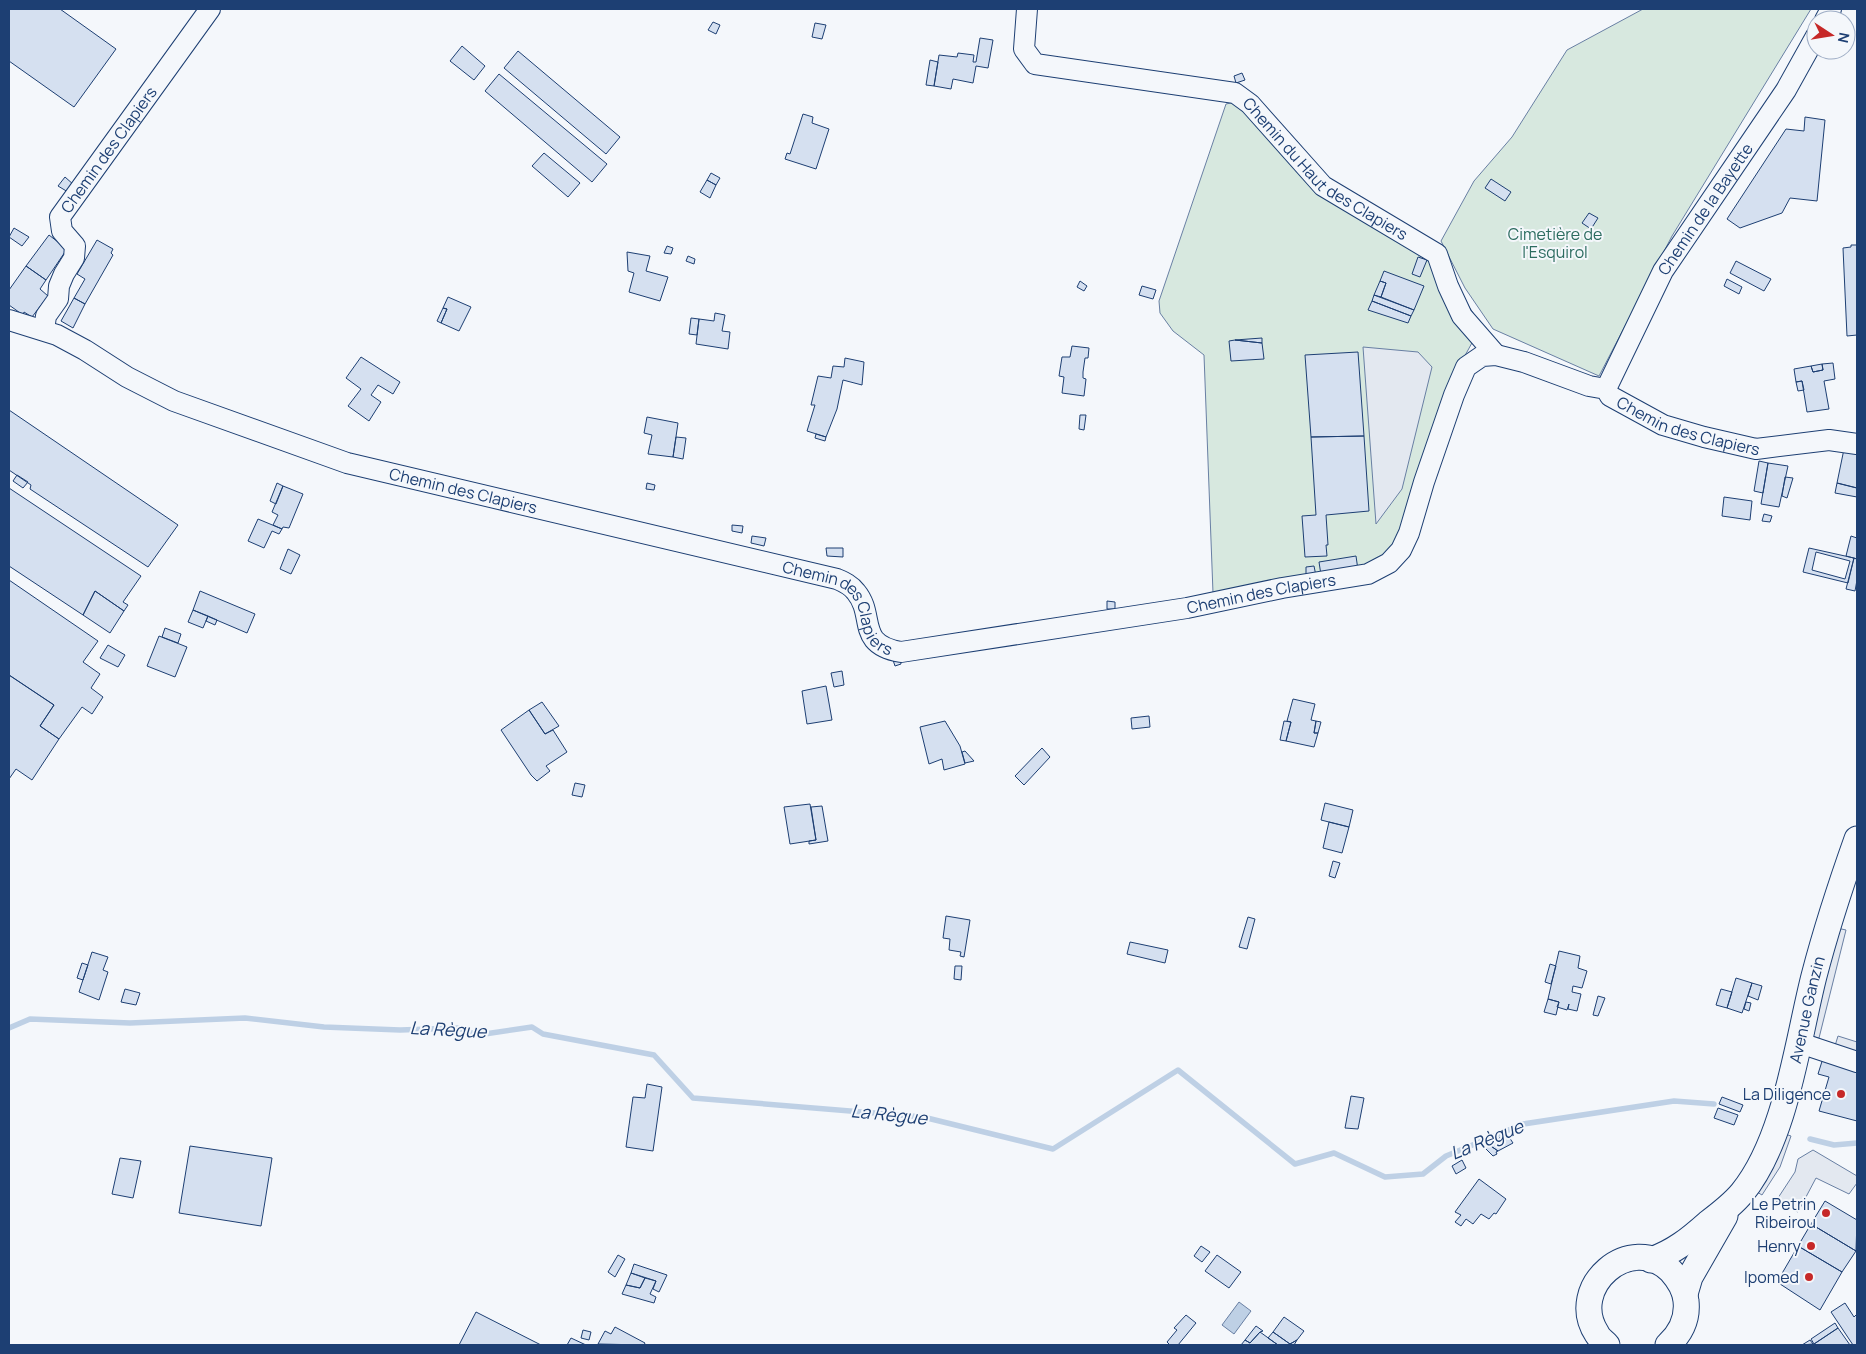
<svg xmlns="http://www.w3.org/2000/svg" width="1866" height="1354" viewBox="0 0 1866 1354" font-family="Manrope,sans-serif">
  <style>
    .green { fill: #d7e8df; stroke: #687fa3 }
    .parking { fill: #e3e8f0; stroke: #687fa3 }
    .water { fill: #bed0e5; stroke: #687fa3 }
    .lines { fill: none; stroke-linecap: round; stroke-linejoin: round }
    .stream { stroke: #bed0e5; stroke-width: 5.5 }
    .building { fill: #d5e0f0; stroke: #1d3f73; fill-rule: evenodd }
    .minor-casing { stroke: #1d3f73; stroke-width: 22 }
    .major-casing { stroke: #1d3f73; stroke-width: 27 }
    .minor { stroke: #f4f7fb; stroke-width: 20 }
    .major { stroke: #f4f7fb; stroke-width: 25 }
    .poi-dot { fill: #c62828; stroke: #f4f7fb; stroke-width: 2 }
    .labels { text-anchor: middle; stroke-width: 4; stroke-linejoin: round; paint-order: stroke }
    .street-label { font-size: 16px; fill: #1d3f73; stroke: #f4f7fb }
    .park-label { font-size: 16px; fill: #2c6c60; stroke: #f4f7fb }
    .poi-label { font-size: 16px; fill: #1d3f73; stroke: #f4f7fb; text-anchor: end }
    .water-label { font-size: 18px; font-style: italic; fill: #1d3f73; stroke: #f4f7fb }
  </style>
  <rect width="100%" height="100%" fill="#f4f7fb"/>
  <path class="green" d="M1643,9H1811L1672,236L1599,376L1493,329L1465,288L1441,241L1474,181L1512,137L1567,50Z
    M1253,98L1274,116L1328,185L1417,236L1463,297L1483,329L1473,341L1462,361L1395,548L1364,570L1213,593L1204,355L1173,331L1160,313L1159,301L1226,104Z"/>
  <path class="parking" d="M1363,347L1418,352L1432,367L1402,489L1376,524Z
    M1837,928L1846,930L1819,1038L1811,1036Z
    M1838,1036L1857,1042V1056L1834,1049Z
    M1785,1134L1791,1136L1780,1167L1762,1195L1757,1192Z
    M1813,1150L1857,1176V1183L1849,1194L1816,1178L1798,1212L1776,1201L1795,1172L1798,1159Z"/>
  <path class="water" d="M1239,1302L1251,1311L1234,1334L1222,1325Z"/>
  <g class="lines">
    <path class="stream" d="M9,1028L30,1019L130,1023L245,1018L324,1027L400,1030L458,1028L478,1035L532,1027L543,1034L654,1055L693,1098L923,1117L1053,1149L1178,1070L1295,1164L1334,1153L1385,1177L1423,1174L1446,1156L1523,1124L1674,1101L1714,1104
      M1810,1139L1834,1145L1857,1143"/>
  </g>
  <path class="building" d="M9,9H60L116,49L74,107L9,61Z
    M713,22L720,25L716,34L708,30Z
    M815,23L826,25L822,39L812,37Z
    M980,38L993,40L988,68L976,66L973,83L953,79L951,89L934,86L939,55L957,57L958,53L974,55L973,62H976Z
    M462,46L485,66L474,80L450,61Z
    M518,51L620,137L606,154L504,68Z
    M930,60L938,62L934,86L926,85Z
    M1242,73L1245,80L1236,83L1234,76Z
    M499,74L607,164L592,182L485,91Z
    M803,114L813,117L812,123L829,129L816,169L785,159L787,153L790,154Z
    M1805,117L1825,120L1817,201L1790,198L1782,213L1740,228L1727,219L1786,129L1804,131Z
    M544,153L580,183L568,197L532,166Z
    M711,173L720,178L716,185L707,180Z
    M65,177L74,185L68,192L58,186Z
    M1491,179L1511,192L1505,201L1485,188Z
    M707,180L716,185L710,198L700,192Z
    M1589,213L1598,218L1591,229L1582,223Z
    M14,228L29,237L22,246L9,237Z
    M49,235L67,249L46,280L26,266Z
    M97,240L113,249L111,253L113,255L85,304L74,298L85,279L77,274Z
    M1851,245H1857V335L1847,336L1843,248L1851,247Z
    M667,246L673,248L671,254L664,253Z
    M627,252L650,256L646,271L668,277L660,301L629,292L634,273L628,271Z
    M688,256L695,259L694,264L686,261Z
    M1418,257L1427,260L1420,277L1412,274Z
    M1736,261L1771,279L1764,291L1730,273Z
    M26,266L46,280L40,289L48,296L32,317L24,312L23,315L9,305V290Z
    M1384,271L1424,286L1414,310L1381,297L1386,283L1380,281Z
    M1727,279L1742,287L1739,294L1724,286Z
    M1080,281L1087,286L1084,291L1077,287Z
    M1380,281L1386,283L1381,297L1374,295Z
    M1142,286L1156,290L1153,299L1139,295Z
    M1374,295L1414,310L1411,316L1372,301Z
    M448,297L471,307L459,331L441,323L447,309L443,308Z
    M74,298L85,304L73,328L61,321Z
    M1372,301L1411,316L1408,323L1368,310Z
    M443,308L447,309L441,323L437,321Z
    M715,313L725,315L722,331L730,332L728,349L696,344L699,319L714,321Z
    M691,318L699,319L697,335L689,334Z
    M1262,338V343L1235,340Z
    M1235,340L1262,343L1264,359L1231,361L1229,341Z
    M1072,346L1089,348L1088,358H1085L1083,372V378L1086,379L1084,396L1062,393L1064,377L1059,376L1062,357H1070Z
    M1358,352L1364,436L1311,437L1305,355Z
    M361,357L400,382L393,394L378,385L371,395L381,402L369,421L348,406L361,389L346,378Z
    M845,358L864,362L862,385L843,380L837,409L826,437L807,431L815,405H811L818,376L831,378L833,366L844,367Z
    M1833,363L1835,379L1824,381L1829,409L1807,412L1802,381L1796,382L1794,369L1811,366L1813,372L1823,370L1822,364Z
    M1822,364L1823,370L1813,372L1811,366Z
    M1802,381L1804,390L1798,391L1796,382Z
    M9,410L178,525L148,567L30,489L31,485L9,470Z
    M1080,415H1086L1084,430L1079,429Z
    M647,417L678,423L673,457L648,454L652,435L644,433Z
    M816,434L826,437L825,441L815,438Z
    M1364,436L1369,511L1326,515L1328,545H1326L1327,556L1305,557L1302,516L1316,515L1311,437Z
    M676,437L686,438L683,459L673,457Z
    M1844,449L1857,452V488L1837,483Z
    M1759,461L1768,463L1763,493L1754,491Z
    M1768,463L1788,466L1779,507L1761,504Z
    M17,475L28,482L23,488L13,481Z
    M1785,477L1793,478L1787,498L1782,496Z
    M277,483L283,486L276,504L270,501Z
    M647,483L655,485L654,490L646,489Z
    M1837,483L1857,488V497L1835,493Z
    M283,486L303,494L289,528L283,527L282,529L273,525L278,515L272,512Z
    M9,488L141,576L123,602L128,605L124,611L95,591L83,615L9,566Z
    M1724,497L1752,501L1750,520L1722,516Z
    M1764,514L1772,516L1770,522L1762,521Z
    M258,519L282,529L279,534L272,531L264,548L248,541Z
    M732,525L743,526L742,533L732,531Z
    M752,536L766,538L764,546L751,543Z
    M1851,536L1857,538V559L1846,556Z
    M826,548H843V557L827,556Z
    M1809,548L1854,558L1848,583L1803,572ZM1816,552L1850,561L1845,579L1812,570Z
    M288,549L300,555L291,574L280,569Z
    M1356,556L1358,570L1321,575L1319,562Z
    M1854,558L1857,559V580L1855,591L1846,589Z
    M1314,566L1316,576L1306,578V567Z
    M9,580L98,641L83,662L100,674L91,688L103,697L92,714L82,707L59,739L40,726L54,705L9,675Z
    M95,591L124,611L110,633L83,615Z
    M200,591L255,614L247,633L193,610Z
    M1107,601L1115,602V609H1107Z
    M193,610L208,616L203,628L188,622Z
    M208,616L217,620L215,625L206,621Z
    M165,628L181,634L178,643L162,637Z
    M159,636L187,647L175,677L147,666Z
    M108,645L125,655L118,667L100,658Z
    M900,658L901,664L895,666L893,660Z
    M842,671L844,685L834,687L831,673Z
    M9,675L54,705L40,726L59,739L32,780L16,769L9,779Z
    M826,686L832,720L807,724L802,691Z
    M1293,699L1315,704L1311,720L1316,721L1314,733H1318L1314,747L1286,741L1291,722L1287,721Z
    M542,702L559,726L545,734L529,710Z
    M529,710L545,734L553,730L567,752L546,766L550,771L537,781L531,775L501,730Z
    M1149,716L1150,727L1132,729L1131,718Z
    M945,721L960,746L965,764L944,770L942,759L929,764L920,727Z
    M1284,721L1291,722L1286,741L1280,740Z
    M1316,721L1321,722L1318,733H1314Z
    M1042,748L1050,757L1024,785L1015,776Z
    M965,751L974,761L965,763L962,752Z
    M575,783L585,785L582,797L572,795Z
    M1325,803L1353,810L1349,827L1321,820Z
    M810,804L816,840L790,844L784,807Z
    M822,806L828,841L809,844V841L816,840L811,807Z
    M1329,822L1349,827L1342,853L1323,848Z
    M1333,861L1340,863L1335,878L1329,876Z
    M946,916L970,920L964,957L960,956L961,952L949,950L950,939L943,938Z
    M1248,917L1255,919L1247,949L1239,947Z
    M1130,942L1168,950L1165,963L1127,954Z
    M1559,951L1580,956L1578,968L1587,971L1582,988L1573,986L1572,992L1581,994L1577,1011L1568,1009L1569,1004L1567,1010L1557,1007L1559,1002L1548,999Z
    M92,952L108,957L103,970L108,972L99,1000L79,992Z
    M82,963L88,965L83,980L77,978Z
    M1550,964L1556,966L1551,984L1545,982Z
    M955,966H962L961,980L954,979Z
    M1736,978L1752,983L1742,1013L1727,1008Z
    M1752,983L1762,986L1758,1000L1748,996Z
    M125,989L140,993L136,1005L121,1002Z
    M1721,989L1732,992L1727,1008L1716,1005Z
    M1598,996L1605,998L1598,1016L1593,1015Z
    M1548,999L1559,1002L1556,1015L1544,1012Z
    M1746,1002L1751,1003L1749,1011L1744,1009Z
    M1824,1055L1857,1066V1121L1819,1111L1829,1077L1818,1074Z
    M647,1084L662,1087L653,1151L626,1147L633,1097L645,1098Z
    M1351,1096L1364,1098L1358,1129L1345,1128Z
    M1722,1097L1743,1105L1740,1112L1719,1104Z
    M1718,1108L1738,1115L1734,1125L1714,1118Z
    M1507,1134L1513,1143L1498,1151L1488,1144Z
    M1488,1144L1498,1151L1496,1152L1497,1154L1493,1156L1483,1146Z
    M190,1146L272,1158L261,1226L179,1213Z
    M120,1158L141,1161L133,1198L112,1194Z
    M1462,1160L1466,1168L1456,1174L1452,1166Z
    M1479,1179L1506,1199L1496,1214L1494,1213L1489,1219L1481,1214L1473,1224L1466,1219L1461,1226L1455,1222L1461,1215L1455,1212Z
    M1825,1201L1857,1220L1856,1251L1811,1224Z
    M1811,1224L1856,1251L1842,1272L1798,1246Z
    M1201,1246L1210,1252L1202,1262L1194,1256Z
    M1798,1246L1842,1272L1820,1310L1777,1282Z
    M618,1255L625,1259L615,1277L608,1272Z
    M1217,1255L1241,1272L1229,1288L1205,1271Z
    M634,1264L667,1275L659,1292L653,1289L656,1281L631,1273Z
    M631,1273L645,1278L640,1288L626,1285Z
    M645,1278L656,1281L650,1294L656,1297L654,1303L622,1294L626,1285L640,1288Z
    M1845,1303L1854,1317L1857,1314V1345H1853L1831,1312Z
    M476,1312L541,1345H459Z
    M1186,1315L1196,1323L1178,1345H1170L1167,1342L1177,1330L1174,1328Z
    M1284,1317L1304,1331L1297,1340L1290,1344L1273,1332Z
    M1835,1323L1838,1328L1814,1344L1811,1339Z
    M1256,1326L1263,1331L1260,1332L1250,1343L1245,1340Z
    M615,1327L645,1343L644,1345L598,1344L605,1331L611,1334Z
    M1838,1328L1850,1345H1815L1814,1344Z
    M583,1330L591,1332L589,1340L581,1338Z
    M1260,1332L1278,1345H1241L1245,1340L1250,1343Z
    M1273,1332L1290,1344L1297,1340L1294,1345H1278L1268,1338Z
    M571,1338L586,1345H567Z
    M1810,1340L1813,1344L1802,1345Z"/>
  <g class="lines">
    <defs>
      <g id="minor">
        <path id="s1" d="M1027,9L1024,49L1035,64L1235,93L1250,104L1323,186L1437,254L1448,286L1462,316L1496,355"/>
        <path d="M1825,20L1831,9"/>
        <path id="s2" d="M9,320L57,335L85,350L127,377L174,401L347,463L837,579C844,582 851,585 856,592C876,616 855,644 901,652L1187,608L1282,588L1368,574L1389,563L1401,550L1409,533L1424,482L1454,395L1466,367L1482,356L1496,355L1524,362L1589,386L1606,389L1610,396L1663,425L1704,437L1756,449L1829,440L1857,444"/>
        <path id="s3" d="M44,330L46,316L58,299L59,286L64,274L74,258L75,246L62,231L60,217L210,9"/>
        <path id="s4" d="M1606,389L1663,271L1786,90L1816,36"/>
        <path d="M1800,1043L1857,1062"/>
      </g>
      <g id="major">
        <path id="s5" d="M1651,1260C1674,1252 1690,1239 1708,1223C1720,1214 1732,1205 1742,1193C1786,1139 1797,1043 1814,976C1826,930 1841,884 1857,839"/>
        <path d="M1685,1294L1690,1277L1725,1216"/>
        <path d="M1607,1345C1604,1342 1599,1338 1597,1334C1566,1287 1631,1231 1671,1271C1679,1280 1685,1289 1686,1301C1688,1319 1681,1333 1668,1345"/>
      </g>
    </defs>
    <use href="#minor" class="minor-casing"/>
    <use href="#major" class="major-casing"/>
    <use href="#minor" class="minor"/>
    <use href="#major" class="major"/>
  </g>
  <g class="poi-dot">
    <circle cx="1841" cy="1094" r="5"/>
    <circle cx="1826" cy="1213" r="5"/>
    <circle cx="1811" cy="1246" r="5"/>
    <circle cx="1809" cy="1277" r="5"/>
  </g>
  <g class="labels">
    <g class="street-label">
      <text dy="6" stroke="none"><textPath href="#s3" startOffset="209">Chemin des Clapiers</textPath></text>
      <text dy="6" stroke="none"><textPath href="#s1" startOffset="380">Chemin du Haut des Clapiers</textPath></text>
      <text dy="6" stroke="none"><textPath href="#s4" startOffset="206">Chemin de la Bayette</textPath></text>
      <text dy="6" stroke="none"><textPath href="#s2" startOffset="1928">Chemin des Clapiers</textPath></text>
      <text dy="6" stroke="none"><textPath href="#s2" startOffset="488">Chemin des Clapiers</textPath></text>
      <text dy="6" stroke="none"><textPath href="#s2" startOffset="1342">Chemin des Clapiers</textPath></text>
      <text dy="6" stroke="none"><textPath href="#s2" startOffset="892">Chemin des Clapiers</textPath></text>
      <text dy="6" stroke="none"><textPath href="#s5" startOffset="310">Avenue Ganzin</textPath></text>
    </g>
    <g class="park-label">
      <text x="1555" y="240">Cimetière de<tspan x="1555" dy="18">l'Esquirol</tspan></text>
    </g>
    <g class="poi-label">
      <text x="1831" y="1100">La Diligence</text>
      <text x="1816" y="1210">Le Petrin<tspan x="1816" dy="18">Ribeirou</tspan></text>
      <text x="1801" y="1252">Henry</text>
      <text x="1799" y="1283">Ipomed</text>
    </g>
    <g class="water-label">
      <text transform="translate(448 1030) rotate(3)" y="6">La Règue</text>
      <text transform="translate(889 1115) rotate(6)" y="6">La Règue</text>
      <text transform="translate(1487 1140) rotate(-22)" y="6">La Règue</text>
    </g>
  </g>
  <rect width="1866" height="1354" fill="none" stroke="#1d3f73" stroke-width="20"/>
  <g transform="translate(1831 35) rotate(102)"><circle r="24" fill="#f4f7fb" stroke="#9eadc5"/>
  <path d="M0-4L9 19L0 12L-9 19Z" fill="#c62828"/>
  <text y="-8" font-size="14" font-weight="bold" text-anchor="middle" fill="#1d3f73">N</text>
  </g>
</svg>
